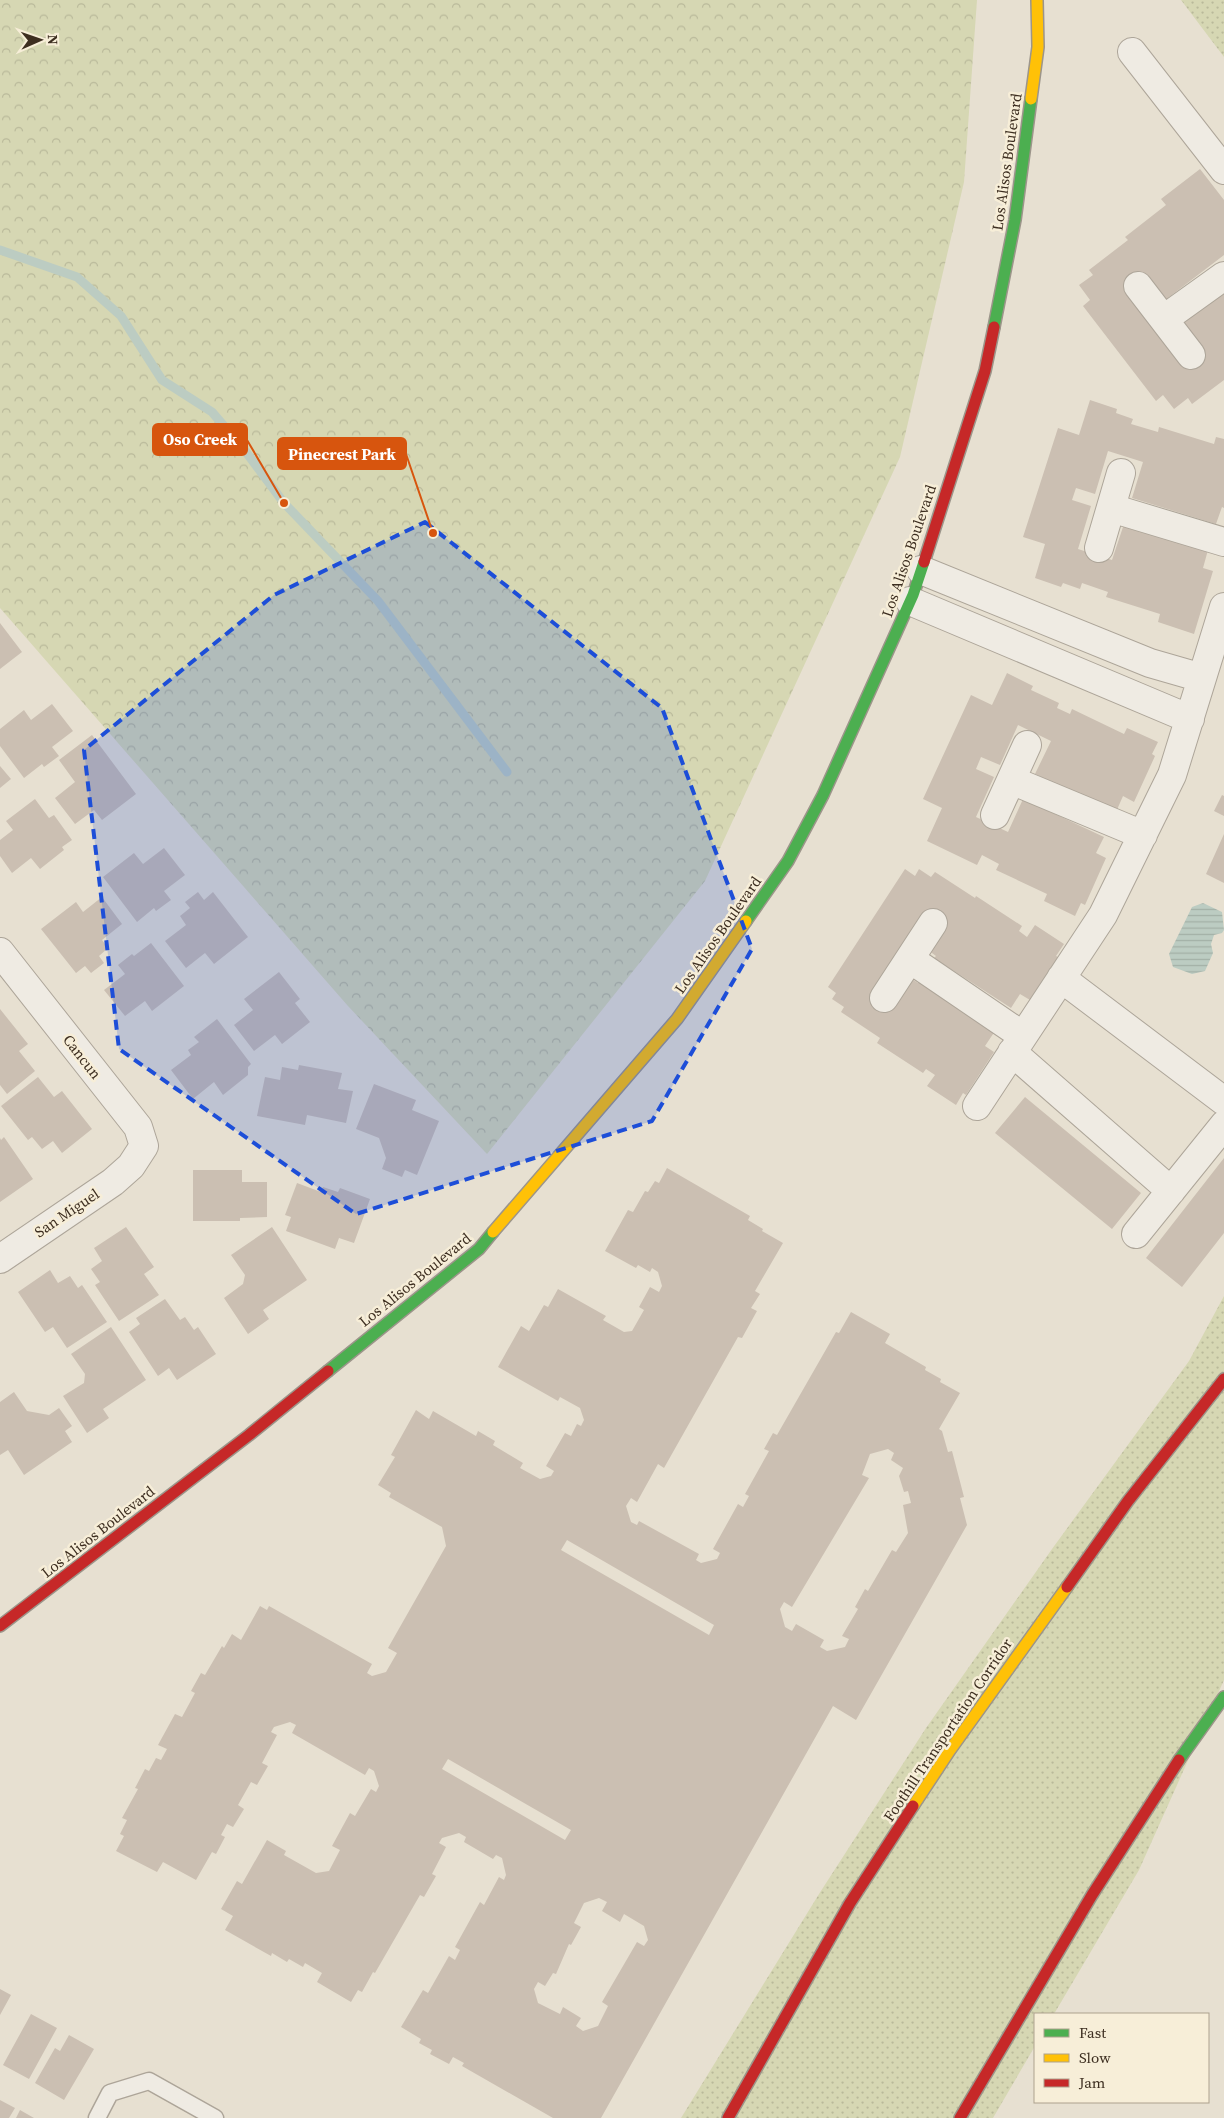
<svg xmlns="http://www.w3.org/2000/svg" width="1224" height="2118" viewBox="0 0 1224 2118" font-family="'Source Serif 4',serif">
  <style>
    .grass { fill: url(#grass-dots) }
    .forest { fill: url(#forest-crowns) }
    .water { fill: url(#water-rules) }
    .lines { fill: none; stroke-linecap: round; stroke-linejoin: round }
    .stream { stroke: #bcccc2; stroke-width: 9 }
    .building { fill: #cbbfb2; fill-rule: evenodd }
    .lane-casing { stroke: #ada599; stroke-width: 19 }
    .street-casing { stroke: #ada599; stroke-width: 30 }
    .fast-casing { stroke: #9c958a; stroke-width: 14 }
    .slow-casing { stroke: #9c958a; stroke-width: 14 }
    .jam-casing { stroke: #9c958a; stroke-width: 14 }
    .lane { stroke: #efebe3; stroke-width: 16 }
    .street { stroke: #efebe3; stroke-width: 28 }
    .fast { stroke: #4caf50; stroke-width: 11 }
    .slow { stroke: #ffc107; stroke-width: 11 }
    .jam { stroke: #c62828; stroke-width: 11 }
    .marked { fill: #1d4ed8; fill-opacity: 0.2; stroke: #1d4ed8; stroke-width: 4; stroke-dasharray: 10 6; stroke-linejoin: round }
    .labels { text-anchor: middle; stroke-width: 5; stroke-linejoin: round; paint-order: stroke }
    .street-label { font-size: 15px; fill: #3d2e20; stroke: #f7eed8 }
    .leader { fill: none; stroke: #d7550e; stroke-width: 2 }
    .callout-dot { fill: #d7550e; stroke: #f7eed8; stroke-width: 2 }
    .callout { fill: #d7550e; stroke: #d7550e; stroke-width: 2 }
    .callout-label { font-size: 16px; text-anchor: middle; font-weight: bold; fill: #fff }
  </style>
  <defs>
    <pattern id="grass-dots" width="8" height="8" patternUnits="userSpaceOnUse" patternTransform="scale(1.25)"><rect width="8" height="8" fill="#d6d7b3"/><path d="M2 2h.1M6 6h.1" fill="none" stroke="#b9b99a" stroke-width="1.8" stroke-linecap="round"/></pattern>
    <pattern id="forest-crowns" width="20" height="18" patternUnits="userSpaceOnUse" patternTransform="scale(1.25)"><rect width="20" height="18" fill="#d6d7b3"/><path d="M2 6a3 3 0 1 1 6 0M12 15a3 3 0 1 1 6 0" fill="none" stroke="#b9b99a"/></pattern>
    <pattern id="water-rules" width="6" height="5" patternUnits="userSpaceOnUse" patternTransform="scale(1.25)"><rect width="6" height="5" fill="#bcccc2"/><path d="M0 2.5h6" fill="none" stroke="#a2b0a6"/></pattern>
  </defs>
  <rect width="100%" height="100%" fill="#e7e0d1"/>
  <path class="grass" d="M1181,0H1224V57Z
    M1224,1296V1680L1139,1870L1054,2014H1035V2046L993,2118H681L819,1894L926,1728L1052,1549L1189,1361Z"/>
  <path class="forest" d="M0,0H977L964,182L900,457L705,881L487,1154L348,1006L0,608Z"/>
  <path class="water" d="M1203,903L1222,912L1224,930L1222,933L1214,935L1211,944L1213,953L1205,971L1192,974L1173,967L1169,954L1192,907Z"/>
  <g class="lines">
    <path class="stream" d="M0,250L77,277L121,316L162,380L212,412L243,448L284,503L378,601L507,772"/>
  </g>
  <path class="building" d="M1200,169L1224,200V255L1160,304L1178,326L1224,290V380L1192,404L1188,398L1174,409L1163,395L1156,401L1083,306L1090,300L1079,285L1093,275L1089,270L1128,240L1125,237L1166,205L1161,199Z
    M1090,400L1117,409L1116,413L1133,419L1131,424L1158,432L1159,427L1214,444L1216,437L1224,439V508L1222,507L1216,524L1132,498L1143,462L1108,451L1095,494L1076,488L1072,500L1091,506L1078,549L1112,560L1124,524L1208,550L1203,568L1213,571L1194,634L1158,622L1160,614L1106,597L1108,592L1082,583L1080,589L1063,583L1061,587L1035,578L1045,544L1023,537L1058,428L1079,435Z
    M0,623L22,652L0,669Z
    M1007,673L1033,686L1031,690L1059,703L1057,708L1070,714L1072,709L1124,734L1127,728L1158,742L1152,754L1155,756L1134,802L1123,796L1116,812L1035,774L1051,741L1018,725L1000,765L981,757L976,769L994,777L976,817L1008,832L1023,799L1104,837L1096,853L1106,858L1085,905L1081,903L1075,916L1044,901L1047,894L996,870L999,864L982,855L977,865L927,841L942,808L923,799L971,695L992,705Z
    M52,704L73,731L52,747L59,756L44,767L42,764L24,778L0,746V729L24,710L31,720Z
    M92,735L136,794L102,820L94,810L75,824L55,798L75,782L59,760Z
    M0,766L11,779L0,788Z
    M1222,795L1224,796V816L1214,811Z
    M35,799L49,818L54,815L72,840L62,847L64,850L40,869L31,858L12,873L0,856V840L13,830L6,821Z
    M1224,834V883L1206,874Z
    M164,848L185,875L164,891L171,900L156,911L154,908L137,922L103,877L134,853L143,864Z
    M905,869L915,876L919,869L931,877L935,872L975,898L976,896L1022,926L1019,931L1027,937L1035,925L1064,944L1056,956L1058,957L1030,1000L1020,994L1011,1008L934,958L936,956L928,950L947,921L935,913L909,977L918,983L919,980L995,1031L985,1046L994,1052L966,1095L963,1093L956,1105L927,1086L935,1075L926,1069L923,1073L877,1043L880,1038L841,1012L844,1007L832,999L836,993L828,987Z
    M198,892L204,900L213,892L248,937L214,964L205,953L186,968L165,941L186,925L180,916L190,908L185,902Z
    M102,897L122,924L102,940L108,948L99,956L104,963L91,973L85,966L76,973L41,929L76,902L83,912Z
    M151,943L184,986L152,1011L145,1001L125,1016L104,990L125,974L118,965L132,954L134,956Z
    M279,972L300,999L295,1003L310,1022L282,1044L275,1035L254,1051L234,1025L253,1010L244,999Z
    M0,1009L28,1044L19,1051L35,1071L7,1094L0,1085Z
    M217,1019L251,1064L248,1067V1075L223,1095L214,1082L193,1099L171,1070L191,1055L188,1050L199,1042L194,1037Z
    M299,1065L342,1073L338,1089L353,1091L346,1123L307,1115L305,1125L257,1116L265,1077L280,1080L282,1067L298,1070Z
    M38,1077L54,1097L62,1091L92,1129L62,1153L53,1141L42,1149L32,1137L28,1140L1,1106Z
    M374,1084L416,1100L412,1110L439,1121L417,1175L405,1170L402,1177L382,1169L386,1158L379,1138L356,1129Z
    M1025,1097L1141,1193L1112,1229L995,1133Z
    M4,1137L33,1179L0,1202V1138L1,1140Z
    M1224,1158V1233L1182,1287L1146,1258Z
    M667,1168L750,1216L748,1220L763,1229L762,1231L783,1243L755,1291L760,1294L751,1308L757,1311L742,1338L738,1337L664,1468L658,1464L637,1502L631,1498L626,1506L631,1522L637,1525L639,1521L699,1554L696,1560L701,1563L717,1559L720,1553L713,1549L738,1504L743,1507L749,1496L745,1494L769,1451L764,1449L773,1433L777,1435L836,1332L839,1333L851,1312L890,1334L885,1343L926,1367L925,1370L941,1379L940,1382L960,1393L939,1429L942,1431L948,1452L952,1451L964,1497L960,1498L967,1525L856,1720L833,1706L601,2118H553L462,2066L464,2063L453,2057L449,2064L430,2054L432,2050L419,2043L421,2039L401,2027L423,1990L428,1993L449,1956L455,1960L460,1950L455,1947L480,1902L484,1905L499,1877L504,1880L506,1875L502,1858L496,1855L493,1859L464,1842L466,1837L459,1833L442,1838L439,1843L446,1847L432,1874L436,1876L424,1897L420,1895L375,1973L373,1972L362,1992L358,1990L351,2002L317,1982L322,1973L305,1963L303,1967L289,1959L287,1962L272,1953L271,1956L225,1930L233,1916L221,1909L237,1881L242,1884L267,1840L286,1851L284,1855L316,1873L329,1871L340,1850L332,1846L350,1813L355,1816L371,1789L376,1792L379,1786L374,1771L369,1768L365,1775L292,1733L296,1725L290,1722L274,1727L271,1732L277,1735L262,1763L268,1766L257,1785L251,1782L238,1805L244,1809L233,1827L227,1824L221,1835L225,1837L216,1854L212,1852L196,1880L163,1862L157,1872L116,1851L124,1836L120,1834L127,1820L122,1818L138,1789L135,1788L145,1769L149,1771L156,1758L161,1760L167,1749L158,1745L175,1714L182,1717L195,1693L191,1691L201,1673L205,1675L222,1646L224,1648L232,1634L241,1640L260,1606L267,1610L269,1606L372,1664L367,1673L372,1676L386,1672L397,1653L388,1648L446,1546L442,1527L389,1497L391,1493L378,1485L395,1457L391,1455L416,1410L429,1419L433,1411L476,1436L478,1431L495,1441L493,1445L523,1463L520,1468L540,1479L551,1476L554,1471L546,1466L565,1433L571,1436L577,1424L581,1426L584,1420L580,1408L560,1397L558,1401L498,1367L521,1326L529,1331L544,1305L548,1307L558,1289L606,1316L603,1320L624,1332L632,1331L644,1310L639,1307L650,1287L659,1292L662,1286L658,1272L652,1268L650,1272L638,1265L636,1268L605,1251L628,1210L633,1212L645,1191L648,1192L655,1181L659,1183ZM888,1449L894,1453L891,1460L903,1468L899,1476L904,1492L908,1491L911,1503L903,1505L908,1533L896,1552L892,1550L868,1591L865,1589L855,1607L858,1609L842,1636L849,1639L845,1647L827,1651L820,1647L824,1640L796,1624L792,1631L785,1627L780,1609L784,1602L792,1607L869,1478L862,1475L870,1454ZM567,1540L714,1625L709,1635L561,1550ZM448,1759L571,1830L565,1840L442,1769ZM599,1898L607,1902L602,1911L620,1922L624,1914L644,1926L648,1940L644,1946L637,1942L602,2002L608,2006L598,2026L583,2031L576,2026L581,2018L563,2007L560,2014L538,2003L534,1989L538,1982L545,1986L553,1973L556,1974L569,1944L571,1945L581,1927L574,1923L584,1903Z
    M193,1170H242V1182H267V1217L240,1218V1221H193Z
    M297,1183L321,1192L323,1187L338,1192L340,1188L370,1199L354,1243L339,1238L335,1249L286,1231L291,1217L285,1215Z
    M126,1227L154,1267L144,1274L159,1295L119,1321L95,1285L100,1282L91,1269L102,1261L94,1248Z
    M272,1227L307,1280L263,1310L269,1319L248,1334L224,1298L243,1284L245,1275L231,1255Z
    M50,1270L58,1283L70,1276L78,1288L82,1285L107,1322L67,1348L53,1327L45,1332L18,1292Z
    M165,1299L180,1320L185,1317L194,1330L198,1327L216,1354L177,1380L169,1368L158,1376L129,1332L140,1324L136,1318Z
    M111,1327L146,1380L103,1409L109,1418L87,1433L63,1396L84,1383L85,1374L71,1354Z
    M14,1392L27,1411L49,1415L59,1408L72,1426L65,1431L72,1442L24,1475L8,1450L0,1455V1402Z
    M0,1989L11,1995L0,2015Z
    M31,2014L57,2028L29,2079L3,2065Z
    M69,2035L94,2049L64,2100L35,2083L55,2048L60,2051Z
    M0,2100L15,2108L9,2118H0Z
    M20,2110L34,2118H16Z"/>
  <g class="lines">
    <defs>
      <path id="lane" d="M97,2118L110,2093L149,2081L215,2118"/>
      <path id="street" d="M1132,52L1224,170
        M1138,286L1191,355
        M1164,319L1224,276
        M1111,508L1224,542
        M1099,548L1121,473
        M921,570L1150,663L1202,678
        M910,601L1190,719
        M1011,780L1143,835
        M995,815L1027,745
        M0,952L138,1127L144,1146L131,1166L113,1182L0,1259
        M910,959L1023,1036
        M1061,978L1224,1101
        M884,998L933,923
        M1012,1052L1171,1191
        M977,1106L1103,915L1172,775L1224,607
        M1136,1234L1224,1125"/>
      <path id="fast" d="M994,327L1015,220L1031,99
        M746,921L788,861L823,795L913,595L924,562
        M328,1371L479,1249L493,1232
        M1179,1760L1224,1697"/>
      <path id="slow" d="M1031,99L1038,47L1037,0
        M493,1232L677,1019L746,921
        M913,1806L950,1750L1067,1587"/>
      <path id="jam" d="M924,562L985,371L994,327
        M1067,1587L1128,1501L1224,1379
        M0,1626L249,1435L328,1371
        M728,2118L850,1903L913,1806
        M960,2118L1092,1895L1179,1760"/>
    </defs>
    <use href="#lane" class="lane-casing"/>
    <use href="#street" class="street-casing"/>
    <use href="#fast" class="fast-casing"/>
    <use href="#slow" class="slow-casing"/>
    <use href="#jam" class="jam-casing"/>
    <use href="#lane" class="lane"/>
    <use href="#street" class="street"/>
    <use href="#fast" class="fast"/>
    <use href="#slow" class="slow"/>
    <use href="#jam" class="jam"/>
  </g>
  <path class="marked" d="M425,522L662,708L752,949L652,1121L356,1214L119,1049L84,750L274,595Z"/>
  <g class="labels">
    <g class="street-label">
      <text transform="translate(1007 162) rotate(-82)" y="5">Los Alisos Boulevard</text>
      <text transform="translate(909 551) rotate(-71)" y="5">Los Alisos Boulevard</text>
      <text transform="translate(718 935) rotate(-55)" y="5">Los Alisos Boulevard</text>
      <text transform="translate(82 1057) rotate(52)" y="5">Cancun</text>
      <text transform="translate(67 1213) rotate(-34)" y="5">San Miguel</text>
      <text transform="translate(415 1280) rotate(-39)" y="5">Los Alisos Boulevard</text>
      <text transform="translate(98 1532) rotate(-38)" y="5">Los Alisos Boulevard</text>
      <text transform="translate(948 1730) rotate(-56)" y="5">Foothill Transportation Corridor</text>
    </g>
  </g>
  <path class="leader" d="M284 503L247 440M433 533L406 454"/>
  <g class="callout-dot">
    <circle cx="284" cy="503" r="5"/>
    <circle cx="433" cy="533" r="5"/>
  </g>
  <g class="callout">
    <rect x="153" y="424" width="94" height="31" rx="5"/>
    <rect x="278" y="438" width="128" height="31" rx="5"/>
  </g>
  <g class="callout-label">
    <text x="200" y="445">Oso Creek</text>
    <text x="342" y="460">Pinecrest Park</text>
  </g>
  <rect x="1034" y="2013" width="175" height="90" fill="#f7eed8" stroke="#ada18e"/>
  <rect x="1044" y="2029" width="25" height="8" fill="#4caf50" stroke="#ada18e"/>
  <text x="1079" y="2038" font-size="15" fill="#3d2e20">Fast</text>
  <rect x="1044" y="2054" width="25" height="8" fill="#ffc107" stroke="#ada18e"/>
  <text x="1079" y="2063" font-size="15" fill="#3d2e20">Slow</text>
  <rect x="1044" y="2079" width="25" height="8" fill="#c62828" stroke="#ada18e"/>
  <text x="1079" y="2088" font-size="15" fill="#3d2e20">Jam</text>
  <g transform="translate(40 40) rotate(88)" stroke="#f7eed8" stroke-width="4" paint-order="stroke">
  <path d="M0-4L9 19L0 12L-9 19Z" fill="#3d2e20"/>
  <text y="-8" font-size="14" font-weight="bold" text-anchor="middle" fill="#3d2e20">N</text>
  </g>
</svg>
